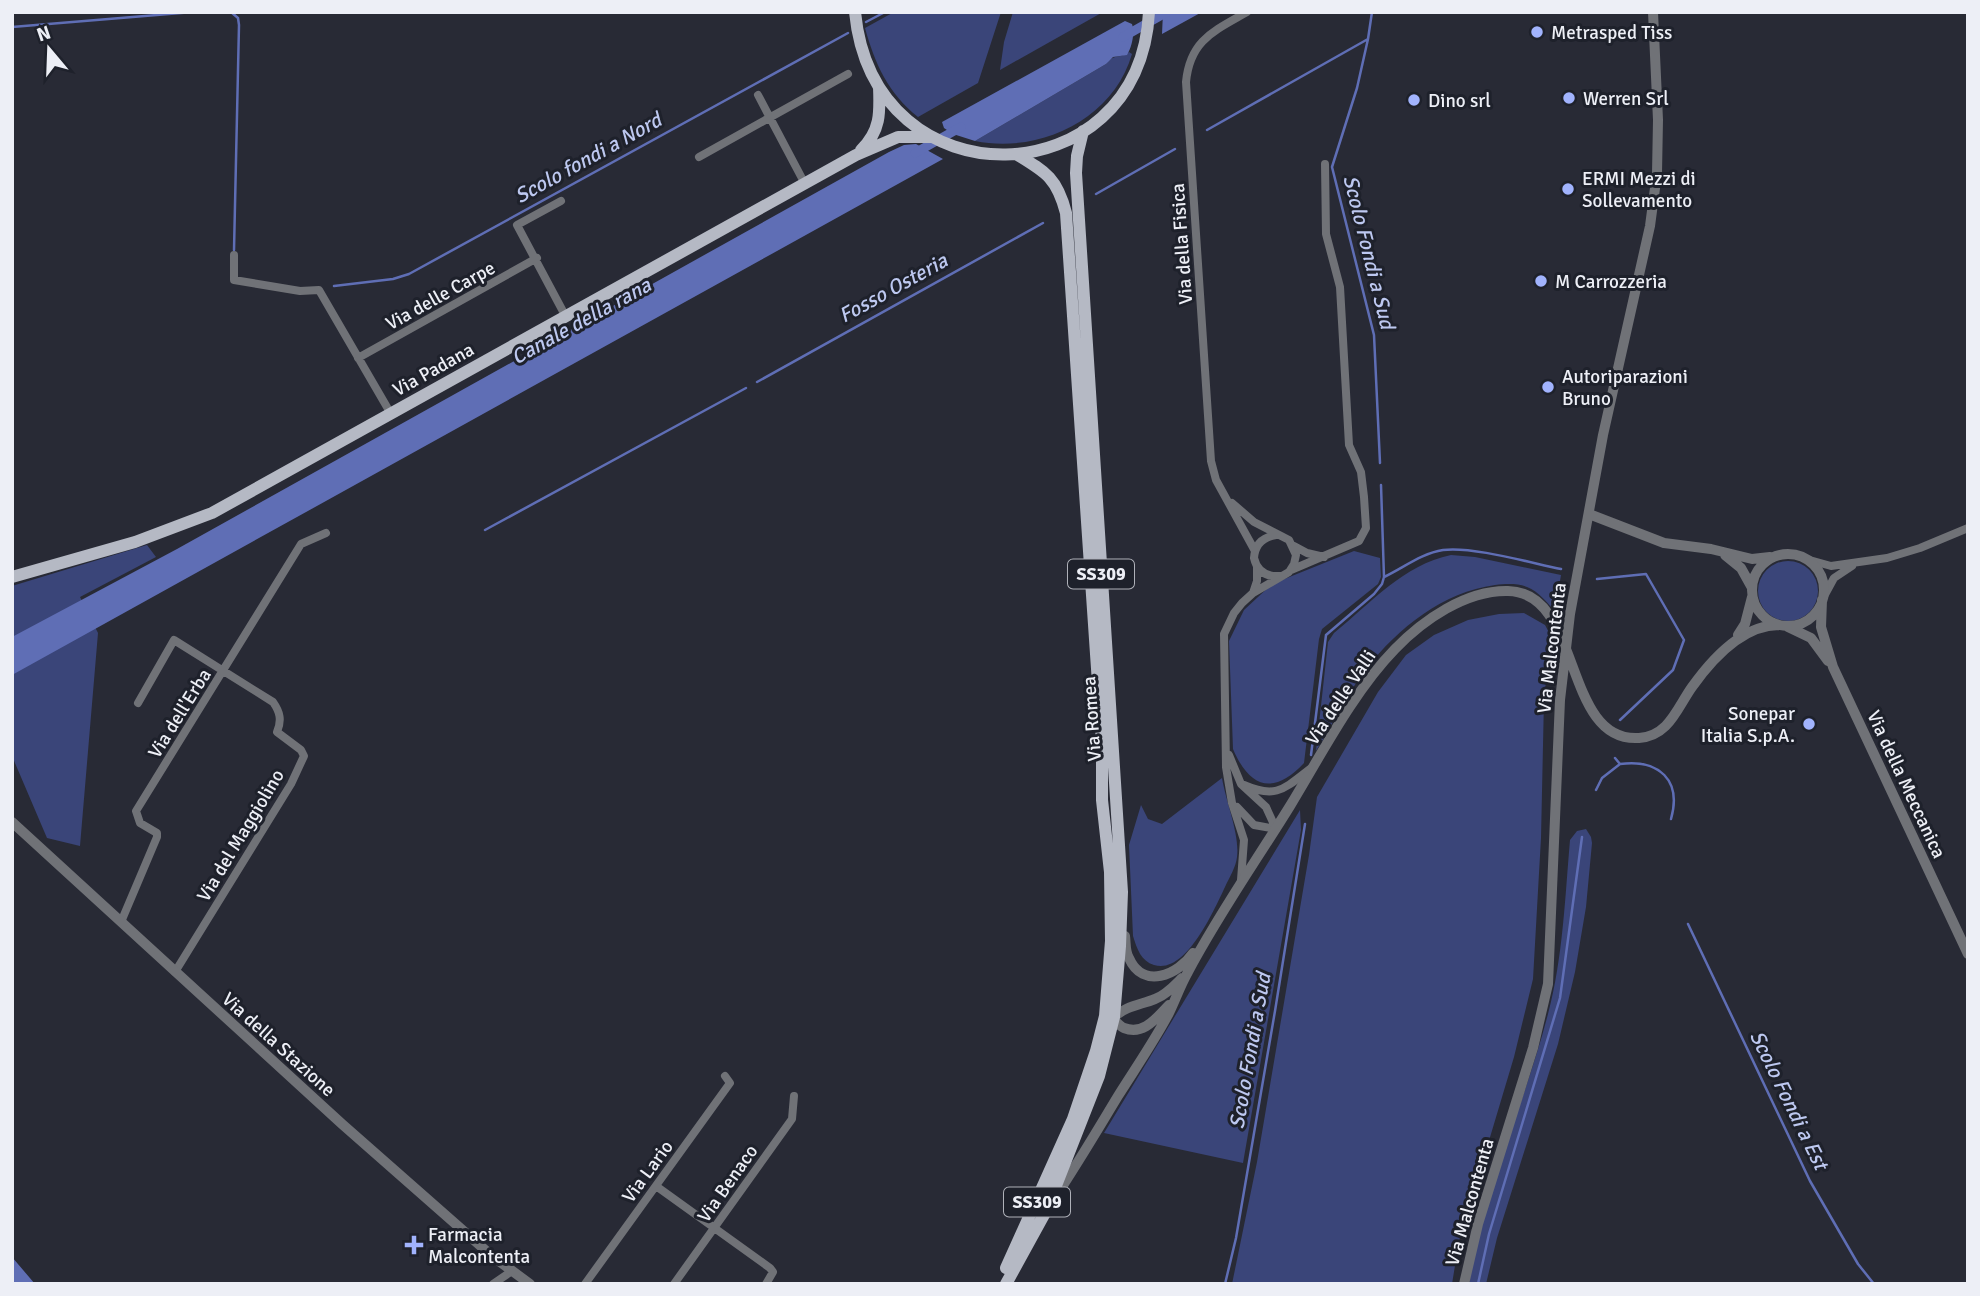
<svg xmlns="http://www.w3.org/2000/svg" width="1980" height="1296" viewBox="0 0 1980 1296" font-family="Signika,sans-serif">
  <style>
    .green { fill: #3a4579 }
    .water { fill: #5f6eb5 }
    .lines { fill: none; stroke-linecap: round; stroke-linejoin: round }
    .stream { stroke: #5f6eb5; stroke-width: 2.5 }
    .canal { stroke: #5f6eb5; stroke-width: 9 }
    .minor { stroke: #707277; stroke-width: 8 }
    .tertiary { stroke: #707277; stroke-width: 10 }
    .primary { stroke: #b5b9c4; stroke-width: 12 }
    .poi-dot { fill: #a1b3fd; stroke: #1e212b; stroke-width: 2.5 }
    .labels { text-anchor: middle; stroke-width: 6; stroke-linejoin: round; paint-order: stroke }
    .shield { fill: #1e212b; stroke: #afb1b9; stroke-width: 2 }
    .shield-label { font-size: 18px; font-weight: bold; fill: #edeff6 }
    .poi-label { font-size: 19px; fill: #edeff6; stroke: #1e212b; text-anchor: start }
    .street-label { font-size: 19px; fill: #edeff6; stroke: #1e212b }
    .water-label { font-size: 21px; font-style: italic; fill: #bdc8f0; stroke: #1e212b }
  </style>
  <rect width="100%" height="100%" fill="#282a35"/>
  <path class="green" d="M894,12H1001L978,83L918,117C888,93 875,64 865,28Z
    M1013,12H1103L1000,70L1004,42Z
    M1129,52L1132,54C1113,120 1039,154 975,141L1106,64C1114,53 1121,59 1129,52Z
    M147,545L156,557L80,597L98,633L80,846L47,838L12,756V586Z
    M1354,551L1380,558L1381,577L1378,584L1322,629L1319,639L1304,763C1274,795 1250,789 1233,749L1229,641L1244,610L1272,584Z
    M1451,555L1475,557L1561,575L1555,612C1547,602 1539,592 1527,587C1517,583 1505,584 1495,585C1443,592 1398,628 1367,668C1347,693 1333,724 1316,751L1328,642L1334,633C1371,603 1403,565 1451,555Z
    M1758 591a30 30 0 1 1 60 0a30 30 0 1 1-60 0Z
    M1524,613L1545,625L1551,636L1544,699L1541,838L1533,979L1514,1057L1459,1241L1452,1284H1232L1257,1162L1309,855L1317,797L1378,692L1406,655L1434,635L1468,620L1499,614Z
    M1222,778C1226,802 1240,835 1237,857C1236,867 1229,878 1225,887C1214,910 1186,975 1154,965C1141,961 1137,949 1133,936L1129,845L1141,805L1148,819L1162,824Z
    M1300,810L1301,830L1243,1163L1104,1133Z
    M1586,829L1591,837L1592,843L1586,907L1575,972L1558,1044L1497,1238L1486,1284H1469C1483,1193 1525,1103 1548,1014C1563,957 1565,897 1570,840L1577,831Z"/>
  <path class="water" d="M1163,12H1202L1162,34Z
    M1125,21L1132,24C1135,33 1132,47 1127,55L1113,57L1106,64L975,141L953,134L944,128L942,122Z
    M916,144L943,159L12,675V637L177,549L889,152L904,145Z
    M12,1257L35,1284H12Z"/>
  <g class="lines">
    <path class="stream" d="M231,12L238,18L239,25L234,250
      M1372,12L1368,39L1357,88L1332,167L1374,335L1380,463
      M866,22L885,12
      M12,27L193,12
      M1207,130L1368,39
      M1096,194L1175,149
      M334,286L393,279L409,274L848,33
      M757,382L1043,223
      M485,530L746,388
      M1384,577C1403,568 1422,553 1443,550C1472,546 1531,563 1561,569
      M1597,579L1646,574L1684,640L1673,670L1620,720
      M1311,755L1326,635L1374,594L1382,584L1384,577L1381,485
      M1620,764C1659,759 1682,780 1671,819
      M1596,790L1602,778L1620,764L1615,758
      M1688,924L1810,1181L1858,1264L1874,1284
      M1225,1284L1236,1238L1275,1011L1305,824
      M1478,1284L1489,1234L1560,998L1582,837"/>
    <path class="canal" d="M1123,37L1167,12
      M915,153L961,127"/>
    <path class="minor" d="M1247,12C1214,31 1190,40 1186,82L1211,461L1216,480L1255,551
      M758,95L805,184
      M699,157L848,74
      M561,201L517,225L566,317
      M234,255V280L300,291L319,290L391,414
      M358,358L537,258
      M1232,503L1254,522L1289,540L1296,555L1294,564L1289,572L1253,593L1242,603L1234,613L1224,634L1226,767L1232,803L1244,840L1241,880
      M1276,535C1263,537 1255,544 1254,558C1257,571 1266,577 1280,576
      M1294,546L1307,553L1324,557
      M1806,559L1831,566L1887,558L1920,548L1968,528
      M1291,570L1359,541L1366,528L1364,497L1361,472L1349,445L1340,287L1326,234L1325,164
      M1253,593L1257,581V567
      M1822,600L1834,578L1852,566
      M138,703L174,640L273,702C280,712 282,720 277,732L301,750L304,756L291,784L175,972
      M1229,755L1241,784L1266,807L1276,829L1254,825L1237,807
      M1244,785C1276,799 1284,789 1310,769
      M121,922L157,837V833L140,823L136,811L301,544L326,533
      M656,1186L770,1268L773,1272L766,1284
      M493,1284L512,1271
      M585,1284L730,1083L725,1076
      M674,1284L792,1119L794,1096"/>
    <path class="tertiary" d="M1589,514L1664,543L1711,549L1752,559L1770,557
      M1752 590a36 36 0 1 1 72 0a36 36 0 1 1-72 0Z
      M1725,555L1741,568L1751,586
      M1822,600L1821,627L1833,667L1968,954
      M1788,627L1811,638L1828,661
      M1738,635L1745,624L1752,597
      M12,822L342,1124L492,1256L530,1284
      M1125,936C1126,943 1125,952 1129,958C1143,990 1178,975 1193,953
      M1111,1017C1115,1020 1119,1026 1124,1028C1144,1036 1157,1017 1169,1005
      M1114,1017C1126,1006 1140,1005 1155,999C1166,995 1174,986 1182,978
      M1056,1196C1078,1163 1098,1129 1118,1096C1135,1069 1153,1043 1168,1015C1175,1001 1180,986 1188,972C1218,915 1256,861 1290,806C1321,755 1354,691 1395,649C1423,620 1466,590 1508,591C1583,592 1562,743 1639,738C1669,736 1677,708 1692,687C1712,659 1742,625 1779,625
      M1464,1284L1478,1224L1533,1048L1548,984L1560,700L1570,614L1603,435L1650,226L1657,173L1658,120L1653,12"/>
    <path class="primary" d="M855,12C874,207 1140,197 1149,12
      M861,150C881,131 880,112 879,87
      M12,577L135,542L212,513L856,155L898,137H931
      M1006,1268L1073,1119L1096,1051L1105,1016L1111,941L1110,872L1102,800V742L1066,213C1057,178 1046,172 1016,154
      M1006,1284L1046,1211L1099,1076L1114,1017L1120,946L1122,892L1076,173L1077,156L1083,131"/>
  </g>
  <g class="poi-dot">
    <circle cx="1537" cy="32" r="7"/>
    <circle cx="1569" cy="98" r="7"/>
    <circle cx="1414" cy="100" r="7"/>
    <circle cx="1568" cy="189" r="7"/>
    <circle cx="1541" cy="281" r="7"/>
    <circle cx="1548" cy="387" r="7"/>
    <circle cx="1809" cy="724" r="7"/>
    <path d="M410.5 1234.5h7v7h7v7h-7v7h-7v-7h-7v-7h7z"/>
  </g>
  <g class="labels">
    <g class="shield">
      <rect x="1068" y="559.5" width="66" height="29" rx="5"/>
      <rect x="1004" y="1187.5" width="66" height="29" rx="5"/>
    </g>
    <g class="shield-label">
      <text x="1101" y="580">SS309</text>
      <text x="1037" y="1208">SS309</text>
    </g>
    <g class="poi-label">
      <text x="1551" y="39">Metrasped Tiss</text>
      <text x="1583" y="105">Werren Srl</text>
      <text x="1428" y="107">Dino srl</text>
      <text x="1582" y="185">ERMI Mezzi di<tspan x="1582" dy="22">Sollevamento</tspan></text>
      <text x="1555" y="288">M Carrozzeria</text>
      <text x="1562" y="383">Autoriparazioni<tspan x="1562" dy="22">Bruno</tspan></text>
      <text x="1795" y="720" text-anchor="end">Sonepar<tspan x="1795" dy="22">Italia S.p.A.</tspan></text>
      <text x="428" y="1241">Farmacia<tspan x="428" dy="22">Malcontenta</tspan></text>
    </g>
    <g class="street-label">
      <text transform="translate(1181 244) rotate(-94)" y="7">Via della Fisica</text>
      <text transform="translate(440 295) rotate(-29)" y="7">Via delle Carpe</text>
      <text transform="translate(433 369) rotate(-29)" y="7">Via Padana</text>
      <text transform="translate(1551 648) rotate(-83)" y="7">Via Malcontenta</text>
      <text transform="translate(1340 697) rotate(-56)" y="7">Via delle Valli</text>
      <text transform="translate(179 713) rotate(-58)" y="7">Via dell'Erba</text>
      <text transform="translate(1091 719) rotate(-94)" y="7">Via Romea</text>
      <text transform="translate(1907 784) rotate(65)" y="7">Via della Meccanica</text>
      <text transform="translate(240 835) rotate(-59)" y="7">Via del Maggiolino</text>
      <text transform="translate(279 1044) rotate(42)" y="7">Via della Stazione</text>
      <text transform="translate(647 1171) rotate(-54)" y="7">Via Lario</text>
      <text transform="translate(727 1183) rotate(-55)" y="7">Via Benaco</text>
      <text transform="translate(1469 1202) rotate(-74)" y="7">Via Malcontenta</text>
    </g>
    <g class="water-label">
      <text transform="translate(588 158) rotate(-29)" y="7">Scolo fondi a Nord</text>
      <text transform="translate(1369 252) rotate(76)" y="7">Scolo Fondi a Sud</text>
      <text transform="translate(893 288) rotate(-29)" y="7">Fosso Osteria</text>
      <text transform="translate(581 321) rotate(-29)" y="7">Canale della rana</text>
      <text transform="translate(1250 1051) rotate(-80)" y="7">Scolo Fondi a Sud</text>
      <text transform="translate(1789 1100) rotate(64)" y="7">Scolo Fondi a Est</text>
    </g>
  </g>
  <rect width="1980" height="1296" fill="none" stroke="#edeff6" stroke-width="28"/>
  <g transform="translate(49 49) rotate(341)" stroke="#1e212b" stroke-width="5" paint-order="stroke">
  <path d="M0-5L12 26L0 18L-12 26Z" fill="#edeff6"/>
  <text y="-10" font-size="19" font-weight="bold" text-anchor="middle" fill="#edeff6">N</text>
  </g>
</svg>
